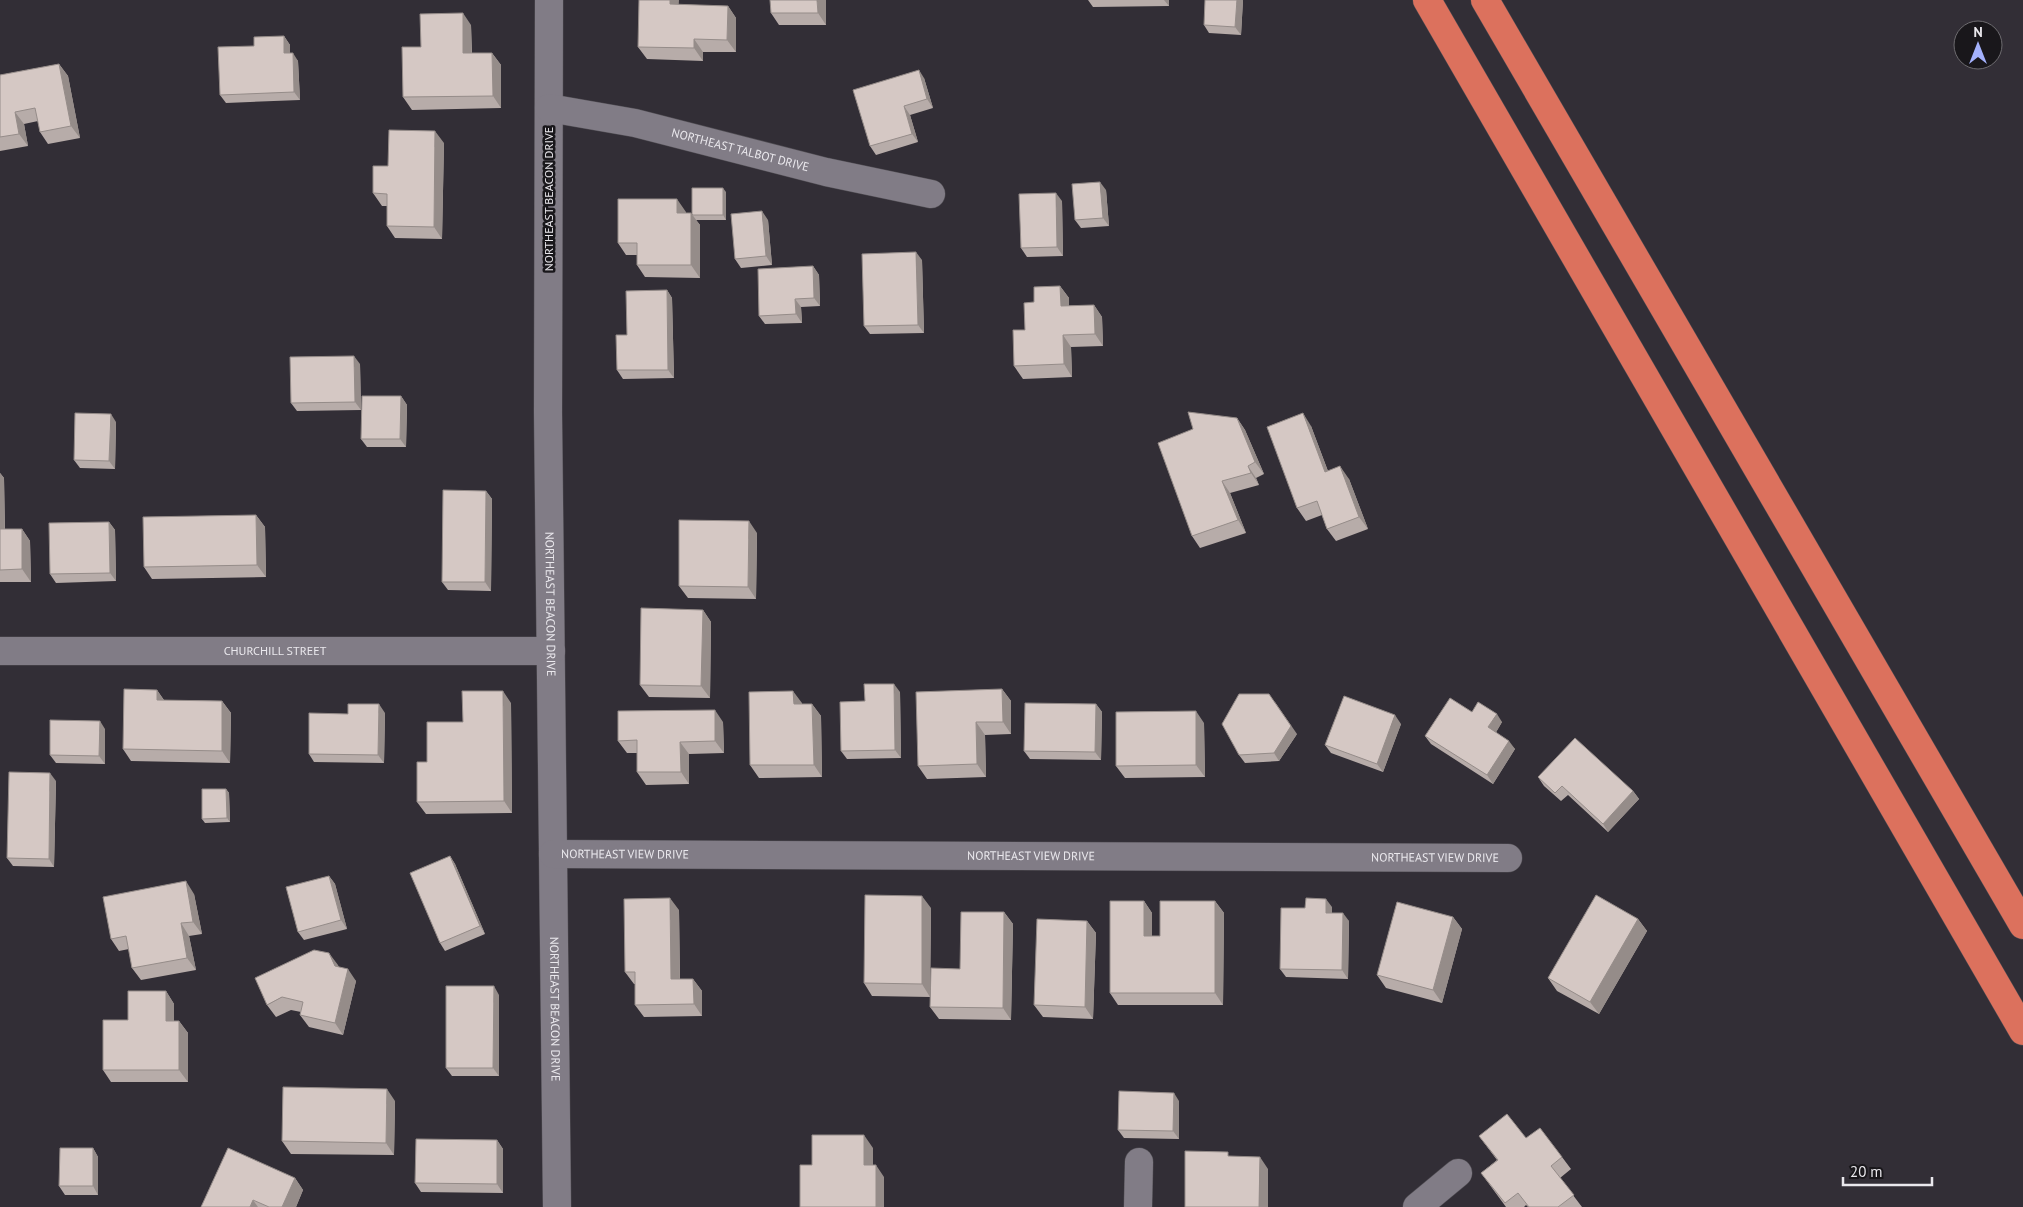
<svg xmlns="http://www.w3.org/2000/svg" width="2023" height="1207" viewBox="0 0 2023 1207" font-family="'PT Sans',sans-serif">
  <style>
    .lines { fill: none; stroke-linecap: round; stroke-linejoin: round }
    .street-casing { stroke: #504d53; stroke-width: 29 }
    .highway-casing { stroke: #504d53; stroke-width: 29 }
    .street { stroke: #817c86; stroke-width: 28 }
    .highway { stroke: #dc715d; stroke-width: 28 }
    .wall { fill: #b7aca9 }
    .shaded-wall { fill: #958c89 }
    .building { fill: #d5c8c4; stroke: #958c89 }
    .labels { text-anchor: middle; stroke-width: 5; stroke-linejoin: round; paint-order: stroke }
    .street-label { font-size: 12px; fill: #eae8ed; stroke: #19171b }
  </style>
  <rect width="100%" height="100%" fill="#322e36"/>
  <g class="lines">
    <defs>
      <g id="street">
        <path id="s1" d="M549,0L548,413L557,1207"/>
        <path id="s2" d="M549,108L635,123L826,172L931,194"/>
        <path id="s3" d="M0,651H551"/>
        <path id="s4" d="M553,854L1508,858"/>
        <path d="M1138,1207L1139,1162"/>
        <path d="M1417,1207L1458,1173"/>
      </g>
      <path id="highway" d="M1427,0L2023,1031
        M1485,0L2023,925"/>
    </defs>
    <use href="#street" class="street-casing"/>
    <use href="#highway" class="highway-casing"/>
    <use href="#street" class="street"/>
    <use href="#highway" class="highway"/>
  </g>
  <path class="wall" d="M826,0V25H779L771,13Z
    M1088,0H1169V6L1093,7Z
    M1243,0L1241,35L1209,33L1204,25Z
    M679,5L728,6L736,18V52H703V61L647,59L638,47Z
    M471,25L472,53H492L501,65V108L412,110L403,97L421,47Z
    M284,36L290,45V53L298,61L300,100L226,103L220,95L254,46Z
    M59,64L68,76L80,138L48,144L40,132L38,121L24,124L28,146L0,151V75Z
    M924,78L933,108L910,115L918,142L876,155L870,146Z
    M444,143L442,239L395,238L387,226V206H382L373,193L388,166Z
    M1106,190L1109,226L1081,228L1075,220Z
    M726,192V220H696L700,225V278L645,277L637,265V255H626L618,243L686,212V213L692,214Z
    M1062,201L1063,256L1027,257L1021,248Z
    M768,220L772,265L741,268L735,259Z
    M922,260L924,333L870,334L864,326Z
    M813,266L819,275L820,306L801,307L802,323L765,324L759,316Z
    M1060,286L1069,298V306L1094,305L1102,317L1103,346L1071,347L1072,377L1023,379L1014,366L1025,330L1034,302Z
    M667,290L672,298L674,378L623,379L617,370L627,335Z
    M360,364L361,410L297,411L291,403Z
    M401,396L407,405L406,447H367L361,439Z
    M1237,418L1245,430L1264,474L1256,478L1259,485L1230,493L1246,533L1200,548L1192,536Z
    M116,422L115,469L80,468L74,460Z
    M1311,426L1328,471L1349,479L1368,529L1336,541L1327,529L1322,515L1306,521L1297,508Z
    M0,473L4,478L5,529H22L30,541L31,582H0Z
    M486,491L492,499L491,591L448,590L442,582Z
    M256,515L265,527L266,577L152,579L144,567Z
    M109,522L115,530L116,581L56,583L50,574Z
    M757,533L756,599L688,598L679,586Z
    M703,610L711,622L710,698L649,697L640,685Z
    M1002,689L1011,701V734L985,735L986,777L927,779L918,766Z
    M157,690L164,700L222,701L231,713L230,763L131,761L123,749Z
    M900,692L901,758L847,759L841,751L865,701Z
    M511,703L512,813L426,814L417,802L427,762L463,722Z
    M802,704H812L821,716L822,777L759,778L750,765Z
    M1096,704L1102,712L1101,760L1030,759L1024,751Z
    M1472,712L1502,722L1496,732L1515,749L1493,784L1431,744L1425,736Z
    M385,713L384,763L314,762L309,754L348,714Z
    M723,722L724,753L689,754V784L646,785L637,772V753H627L618,741Z
    M1204,723L1205,777L1125,778L1116,766Z
    M1401,724L1383,772L1331,753L1325,745Z
    M105,729V764L56,763L50,755Z
    M1297,734L1279,761L1245,763L1239,755Z
    M1538,777L1633,791L1639,799L1608,832L1568,795L1561,801L1544,786Z
    M56,781L54,867L13,866L7,858Z
    M226,789L229,793L230,822L205,823L202,819Z
    M450,856L455,864L485,934L445,951L440,943Z
    M329,876L335,884L347,929L304,940L298,932Z
    M194,894L202,934L189,936L196,970L141,980L132,968L129,949L119,951L111,939Z
    M1144,901L1152,913V936H1160L1215,901L1224,913L1223,1005H1118L1110,993Z
    M1332,907V913L1349,921L1348,979L1286,977L1280,969L1305,908Z
    M931,908L930,997L872,996L864,983Z
    M679,910L680,979H693L702,991V1016L644,1017L635,1005V984H634L625,972Z
    M1004,912L1013,924L1011,1020L939,1019L930,1007Z
    M1453,917L1462,929L1442,1003L1386,988L1377,975Z
    M1638,919L1647,931L1599,1014L1557,991L1548,978Z
    M1087,921L1096,933L1093,1019L1043,1017L1034,1005Z
    M338,967L356,981L343,1035L309,1027L300,1015L301,1012L291,1010L276,1017L267,1005Z
    M166,991L174,1004V1021H179L188,1033V1082H111L103,1070L128,1020Z
    M499,995V1076H452L446,1068Z
    M395,1101L394,1155L291,1154L282,1141Z
    M1179,1101V1139L1124,1138L1118,1130Z
    M1479,1136L1526,1138L1562,1157L1571,1169L1560,1178L1582,1207H1528L1526,1205L1524,1207H1506L1481,1173L1497,1160Z
    M497,1140L503,1149V1193L421,1192L415,1183Z
    M93,1148L98,1157V1195H65L59,1186Z
    M295,1178L303,1190L296,1207H201Z"/>
  <path class="shaded-wall" d="M670,0H679L678,17L670,4Z
    M817,0H826V25L818,13Z
    M1164,0H1169V6Z
    M1237,0H1243L1241,35L1235,27Z
    M728,6L736,18V52L727,40Z
    M463,13L471,25L472,66L463,53Z
    M284,36L290,45V62L284,53Z
    M694,39L703,52V61L694,48Z
    M293,53L298,61L300,100L294,92Z
    M492,53L501,65V108L493,96Z
    M59,64L68,76L80,138L71,126Z
    M919,70L924,78L933,108L927,99Z
    M904,106L910,115L918,142L912,134Z
    M15,112L24,124L28,146L19,134Z
    M435,131L444,143L442,239L434,227Z
    M1100,182L1106,190L1109,226L1103,218Z
    M723,188L726,192V220L723,215Z
    M1056,193L1062,201L1063,256L1057,247Z
    M677,199L686,212L685,225L677,213Z
    M762,211L768,220L772,265L766,256Z
    M691,213L700,225V278L691,265Z
    M916,252L922,260L924,333L918,325Z
    M813,266L819,275L820,306L814,298Z
    M1060,286L1069,298V319L1061,306Z
    M667,290L672,298L674,378L668,370Z
    M795,299L801,307L802,323L796,314Z
    M1094,305L1102,317L1103,346L1095,334Z
    M1063,335L1071,347L1072,377L1064,364Z
    M354,356L360,364L361,410L355,402Z
    M401,396L407,405L406,447L400,439Z
    M1303,413L1311,426L1333,485L1325,472Z
    M111,414L116,422L115,469L109,461Z
    M1237,418L1245,430L1264,474L1255,462Z
    M1248,466L1256,478L1259,485L1251,473Z
    M1340,466L1349,479L1368,529L1359,517Z
    M0,473L4,478L5,541L0,534Z
    M1222,481L1230,493L1246,533L1238,520Z
    M486,491L492,499L491,591L485,582Z
    M256,515L265,527L266,577L257,565Z
    M749,521L757,533L756,599L748,587Z
    M109,522L115,530L116,581L110,573Z
    M22,529L30,541L31,582L22,569Z
    M703,610L711,622L710,698L701,686Z
    M894,684L900,692L901,758L895,750Z
    M1002,689L1011,701V734L1003,722Z
    M157,690L165,702L157,700Z
    M503,691L511,703L512,813L504,801Z
    M793,691L802,703V716L794,704Z
    M222,701L231,713L230,763L222,751Z
    M1275,702L1297,734L1279,761L1274,753Z
    M379,704L385,713L384,763L378,755Z
    M812,704L821,716L822,777L814,765Z
    M1096,704L1102,712L1101,760L1095,752Z
    M715,710L723,722L724,753L715,741Z
    M1196,711L1204,723L1205,777L1196,765Z
    M1497,714L1502,722L1494,736L1488,727Z
    M1395,715L1401,724L1383,772L1377,764Z
    M100,721L105,729V764L99,756Z
    M976,722L985,735L986,777L977,764Z
    M1509,741L1515,749L1493,784L1487,775Z
    M680,742L689,754V784L681,772Z
    M50,773L56,781L54,867L49,859Z
    M226,789L229,793L230,822L227,818Z
    M1633,791L1639,799L1608,832L1603,824Z
    M450,856L455,864L485,934L480,926Z
    M329,876L335,884L347,929L341,920Z
    M186,881L194,894L202,934L193,922Z
    M922,896L931,908L930,997L922,984Z
    M670,898L679,910L680,991L671,979Z
    M1326,899L1332,907V921L1326,913Z
    M1144,901L1152,913V949L1144,936Z
    M1215,901L1224,913L1223,1005L1215,993Z
    M1004,912L1013,924L1011,1020L1003,1008Z
    M1343,913L1349,921L1348,979L1342,970Z
    M1453,917L1462,929L1442,1003L1433,990Z
    M1638,919L1647,931L1599,1014L1590,1002Z
    M1087,921L1096,933L1093,1019L1085,1007Z
    M181,923L189,936L196,970L187,958Z
    M329,953L338,965L344,978L335,966Z
    M348,969L356,981L343,1035L335,1023Z
    M693,979L702,991V1016L694,1004Z
    M494,986L499,995V1076L493,1068Z
    M166,991L174,1004V1033L166,1021Z
    M179,1021L188,1033V1082L179,1070Z
    M387,1089L395,1101L394,1155L386,1143Z
    M1174,1093L1179,1101V1139L1173,1131Z
    M864,1135L873,1148V1177L864,1165Z
    M497,1140L503,1149V1193L497,1184Z
    M93,1148L98,1157V1195L93,1186Z
    M1260,1157L1268,1169V1207H1259Z
    M876,1165L884,1177V1207H876Z
    M295,1178L303,1190L296,1207H282Z
    M253,1200L258,1207H250Z"/>
  <path class="building" d="M639,0H670V4L728,6L727,40L694,39V48L638,47Z
    M770,0H817L818,13H771Z
    M1205,0H1237L1235,27L1204,25Z
    M463,13V53H492L493,96L403,97L402,47H421L420,14Z
    M284,36V53H293L294,92L220,95L218,47L254,46V37Z
    M59,64L71,126L40,132L35,108L15,112L19,134L0,137V75Z
    M919,70L927,99L904,106L912,134L870,146L853,90Z
    M389,130L435,131L434,227L387,226V194L373,193V166H388Z
    M1100,182L1103,218L1075,220L1072,184Z
    M692,188H723V215H693L692,214Z
    M1056,193L1057,247L1021,248L1019,194Z
    M618,199H677V213H691V265H637V243H618Z
    M762,211L766,256L735,259L731,214Z
    M916,252L918,325L864,326L862,254Z
    M813,266L814,298L795,299L796,314L759,316L758,269Z
    M1060,286L1061,306L1094,305L1095,334L1063,335L1064,364L1014,366L1013,330H1025L1024,303L1034,302V287Z
    M667,290L668,370H617L616,335H627L626,291Z
    M354,356L355,402L291,403L290,357Z
    M362,396H401L400,439H361Z
    M1188,412L1237,418L1255,462L1248,466L1251,473L1222,481L1238,520L1192,536L1158,443L1193,429Z
    M75,413L111,414L109,461L74,460Z
    M1303,413L1325,472L1340,466L1359,517L1327,529L1317,501L1297,508L1267,427Z
    M443,490L486,491L485,582H442Z
    M256,515L257,565L144,567L143,517Z
    M679,520L749,521L748,587L679,586Z
    M109,522L110,573L50,574L49,523Z
    M0,529H22V569L0,570Z
    M641,608L703,610L701,686L640,685Z
    M864,684H894L895,750L841,751L840,702L865,701Z
    M124,689L157,690V700L222,701V751L123,749Z
    M1002,689L1003,722H976L977,764L918,766L916,692Z
    M462,691H503L504,801L417,802V762H427V722H463Z
    M793,691L794,704H812L814,765H750L749,692Z
    M1239,694H1269L1291,726L1274,753L1239,755L1222,724Z
    M1344,696L1395,715L1377,764L1325,745Z
    M1450,698L1472,712L1478,702L1497,714L1488,727L1509,741L1487,775L1425,736Z
    M1025,703L1096,704L1095,752L1024,751Z
    M348,704H379L378,755L309,754V713L348,714Z
    M715,710V741L680,742L681,772H637V740L618,741V711Z
    M1196,711V765L1116,766V712Z
    M50,720L100,721L99,756L50,755Z
    M1575,738L1633,791L1603,824L1562,786L1555,793L1538,777Z
    M9,772L50,773L49,859L7,858Z
    M202,789H226L227,818L202,819Z
    M450,856L480,926L440,943L410,873Z
    M329,876L341,920L298,932L286,887Z
    M186,881L193,922L181,923L187,958L132,968L126,936L111,939L103,897Z
    M865,895L922,896V984L864,983Z
    M1596,895L1638,919L1590,1002L1548,978Z
    M670,898L671,979H693L694,1004L635,1005V972H625L624,899Z
    M1306,898L1326,899V913H1343L1342,970L1280,969L1281,908H1305Z
    M1110,901H1144V936H1160V901H1215V993H1110Z
    M1397,902L1453,917L1433,990L1377,975Z
    M961,912H1004L1003,1008L930,1007L931,968L960,969Z
    M1037,919L1087,921L1085,1007L1034,1005Z
    M314,950L329,953L335,966L348,969L335,1023L300,1015L303,1002L282,997L267,1005L255,978Z
    M446,986H494L493,1068H446Z
    M128,991H166V1021H179V1070H103V1020H128Z
    M283,1087L387,1089L386,1143L282,1141Z
    M1119,1091L1174,1093L1173,1131L1118,1130Z
    M1507,1114L1526,1138L1540,1128L1562,1157L1551,1166L1574,1195L1558,1207H1529L1518,1193L1505,1203L1481,1173L1498,1160L1479,1136Z
    M812,1135H864V1165H876V1207H800V1165H812Z
    M416,1139L497,1140V1184L415,1183Z
    M60,1148H93V1186H59Z
    M228,1148L295,1178L282,1207H269L253,1200L250,1207H201Z
    M1185,1151L1228,1152V1156L1260,1157L1259,1207H1185Z"/>
  <g class="labels">
    <g class="street-label">
      <text dy="4" stroke="none"><textPath href="#s2" startOffset="196">NORTHEAST TALBOT DRIVE</textPath></text>
      <text transform="translate(549 199) rotate(-90)" y="4">NORTHEAST BEACON DRIVE</text>
      <text dy="4" stroke="none"><textPath href="#s1" startOffset="604">NORTHEAST BEACON DRIVE</textPath></text>
      <text dy="4" stroke="none"><textPath href="#s3" startOffset="275">CHURCHILL STREET</textPath></text>
      <text dy="4" stroke="none"><textPath href="#s4" startOffset="72">NORTHEAST VIEW DRIVE</textPath></text>
      <text dy="4" stroke="none"><textPath href="#s4" startOffset="478">NORTHEAST VIEW DRIVE</textPath></text>
      <text dy="4" stroke="none"><textPath href="#s4" startOffset="882">NORTHEAST VIEW DRIVE</textPath></text>
      <text dy="4" stroke="none"><textPath href="#s1" startOffset="1009">NORTHEAST BEACON DRIVE</textPath></text>
    </g>
  </g>
  <g transform="translate(1978 45)"><circle r="24" fill="#19171b" stroke="#6d6b6f"/>
  <path d="M0-4L9 19L0 12L-9 19Z" fill="#a4b1fc"/>
  <text y="-8" font-size="14" font-weight="bold" text-anchor="middle" fill="#eae8ed">N</text>
  </g>
  <path d="M1843 1177v8h89v-8" fill="none" stroke="#eae8ed" stroke-width="2.5"/>
  <text x="1850" y="1177" font-size="15" fill="#eae8ed" stroke="#19171b" stroke-width="4" paint-order="stroke">20 m</text>
</svg>
